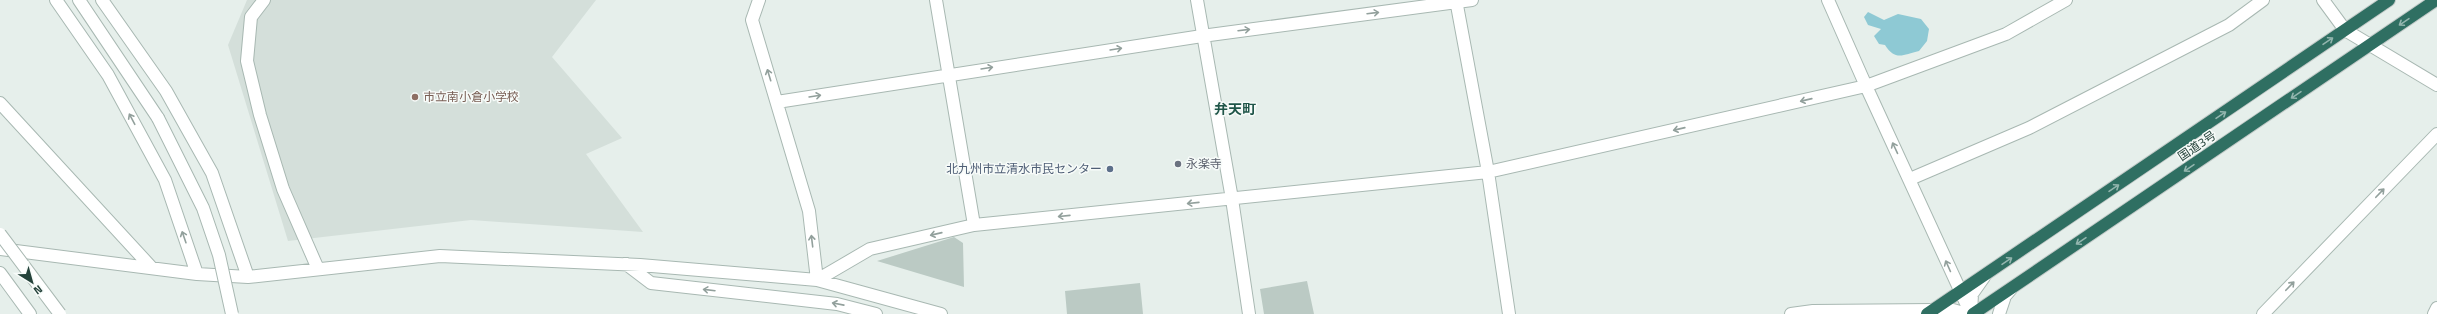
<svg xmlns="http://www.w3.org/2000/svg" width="2437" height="314" viewBox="0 0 2437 314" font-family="'Titillium Web','Noto Sans JP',sans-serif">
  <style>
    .built { fill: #d4dfda }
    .water { fill: #8ec9d4 }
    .building { fill: #bbcac4 }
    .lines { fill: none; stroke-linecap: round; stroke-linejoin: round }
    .minor-casing { stroke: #a8b8b2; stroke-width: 14 }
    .highway-casing { stroke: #c2cac8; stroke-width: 14 }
    .minor { stroke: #fff; stroke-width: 12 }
    .highway { stroke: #2f6f62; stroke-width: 12 }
    .minor-bridge-casing { stroke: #a8b8b2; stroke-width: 14; stroke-linecap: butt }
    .minor-bridge { stroke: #fff; stroke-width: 12 }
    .oneway { stroke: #92a09c }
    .oneway2 { stroke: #93b5ae }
    .education-dot { fill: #8d6e63; stroke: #f7fbf9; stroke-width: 1.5 }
    .worship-dot { fill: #6b7280; stroke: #f7fbf9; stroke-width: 1.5 }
    .service-dot { fill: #5c6f8a; stroke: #f7fbf9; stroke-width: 1.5 }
    .labels { text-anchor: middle; stroke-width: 3; stroke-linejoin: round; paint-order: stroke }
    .education-label { font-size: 12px; fill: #785e54; stroke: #f7fbf9; text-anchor: start }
    .street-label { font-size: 12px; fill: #24423a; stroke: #f7fbf9 }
    .worship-label { font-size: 12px; fill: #5b616d; stroke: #f7fbf9; text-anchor: start }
    .service-label { font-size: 12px; fill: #4e5e75; stroke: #f7fbf9; text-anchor: end }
    .quarter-label { font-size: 14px; font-weight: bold; fill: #1f5548; stroke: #f7fbf9 }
  </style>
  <rect width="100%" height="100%" fill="#e6efeb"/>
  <path class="built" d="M247,0H596L552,57L622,138L586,154L643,232L471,220L288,241L228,45Z"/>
  <path class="water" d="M1868,12L1884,20L1898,14L1921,19L1929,29L1927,41L1919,51C1903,55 1895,61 1885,45L1879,44L1874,36L1881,29L1868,25L1864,17Z"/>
  <path class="building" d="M954,237L963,243L964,287L877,261Z
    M1307,281L1314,314H1264L1260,289Z
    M1140,283L1143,314H1067L1065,291Z"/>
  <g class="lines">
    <defs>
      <path id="minor" d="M56,0L108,75L165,180L197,274
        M79,0L158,118
        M102,0L166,91L212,173L248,277
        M264,0L251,17L247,61L260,115L283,189L318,269
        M759,0L752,20L809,211L817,280L870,249L974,225L1488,172L1866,86L1971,314
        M936,0L974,225
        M1197,0L1232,199L1249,314
        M1456,0L1488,172L1509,314
        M1828,0L1866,86L2006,34L2066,0
        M2323,0L2345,30L2437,85
        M777,102L1202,36L1472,0
        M0,103L151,267
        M1910,179L2029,128L2229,25L2263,0
        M0,249L197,274L248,277L440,256L640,265L817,280L941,314
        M626,264L651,283L837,304L876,314
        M0,273L30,314
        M1971,313L1972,294L1984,277
        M1791,314L1813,311L1934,310H1953L1967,314
        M1999,314L2005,296L2011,289
        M2263,314L2437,134
        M2434,314L2437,308"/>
      <path id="highway" d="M1927,314L2389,0
        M1973,314L2436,0"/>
    </defs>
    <use href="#minor" class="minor-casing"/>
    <use href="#highway" class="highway-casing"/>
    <use href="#minor" class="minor"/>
    <use href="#highway" class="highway"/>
    <defs>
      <path id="minor-bridge" d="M158,118L203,208L219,255L232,314
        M0,234L60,314"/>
    </defs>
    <use href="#minor-bridge" class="minor-bridge-casing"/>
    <use href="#minor-bridge" class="minor-bridge"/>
  </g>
  <defs><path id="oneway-shaft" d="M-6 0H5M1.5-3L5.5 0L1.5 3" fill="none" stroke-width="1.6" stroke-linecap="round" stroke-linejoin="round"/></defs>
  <g class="oneway">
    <use href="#oneway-shaft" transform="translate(1373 13) rotate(-7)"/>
    <use href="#oneway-shaft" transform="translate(1244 30) rotate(-7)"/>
    <use href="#oneway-shaft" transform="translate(1116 49) rotate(-9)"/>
    <use href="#oneway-shaft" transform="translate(987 68) rotate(-9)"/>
    <use href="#oneway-shaft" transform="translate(769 75) rotate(-107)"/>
    <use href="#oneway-shaft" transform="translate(815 96) rotate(-9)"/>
    <use href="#oneway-shaft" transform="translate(1806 100) rotate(167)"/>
    <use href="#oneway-shaft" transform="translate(132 119) rotate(-118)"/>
    <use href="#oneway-shaft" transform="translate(1679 129) rotate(167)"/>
    <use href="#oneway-shaft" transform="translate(1895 148) rotate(-115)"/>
    <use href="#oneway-shaft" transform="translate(2380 193) rotate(-46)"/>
    <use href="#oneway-shaft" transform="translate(1193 203) rotate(174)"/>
    <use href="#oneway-shaft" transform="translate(1064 216) rotate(174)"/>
    <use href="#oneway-shaft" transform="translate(936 234) rotate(167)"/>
    <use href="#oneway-shaft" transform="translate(184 237) rotate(-109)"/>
    <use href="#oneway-shaft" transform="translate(812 241) rotate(-97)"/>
    <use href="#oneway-shaft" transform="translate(1948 266) rotate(-114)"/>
    <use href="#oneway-shaft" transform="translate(2290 286) rotate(-46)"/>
    <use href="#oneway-shaft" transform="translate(709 290) rotate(-173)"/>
    <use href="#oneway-shaft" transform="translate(838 304) rotate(-169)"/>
  </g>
  <g class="oneway2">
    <use href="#oneway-shaft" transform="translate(2404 22) rotate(146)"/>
    <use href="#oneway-shaft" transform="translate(2328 41) rotate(-34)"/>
    <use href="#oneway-shaft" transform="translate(2296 95) rotate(146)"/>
    <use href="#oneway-shaft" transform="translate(2221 115) rotate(-34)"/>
    <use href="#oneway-shaft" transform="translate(2189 168) rotate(146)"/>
    <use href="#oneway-shaft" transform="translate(2114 188) rotate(-34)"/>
    <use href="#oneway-shaft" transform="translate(2081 241) rotate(146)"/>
    <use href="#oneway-shaft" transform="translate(2007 261) rotate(-34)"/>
  </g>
  <circle class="education-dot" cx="415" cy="97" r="4"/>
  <circle class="worship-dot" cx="1178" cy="164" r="4"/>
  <circle class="service-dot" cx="1110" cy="169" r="4"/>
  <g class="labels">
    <g class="education-label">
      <text x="423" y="101">市立南小倉小学校</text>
    </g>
    <g class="street-label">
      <text transform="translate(2197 146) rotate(-34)" y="4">国道3号</text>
    </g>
    <g class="worship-label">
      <text x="1186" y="168">永楽寺</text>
    </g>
    <g class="service-label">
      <text x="1102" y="173">北九州市立清水市民センター</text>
    </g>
    <g class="quarter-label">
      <text x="1235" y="114">弁天町</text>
    </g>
  </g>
  <g transform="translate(32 282) rotate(143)" stroke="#f7fbf9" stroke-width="3" paint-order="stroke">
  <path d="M0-3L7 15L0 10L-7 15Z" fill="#24423a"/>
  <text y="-6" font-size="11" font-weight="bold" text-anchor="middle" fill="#24423a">N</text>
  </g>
</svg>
